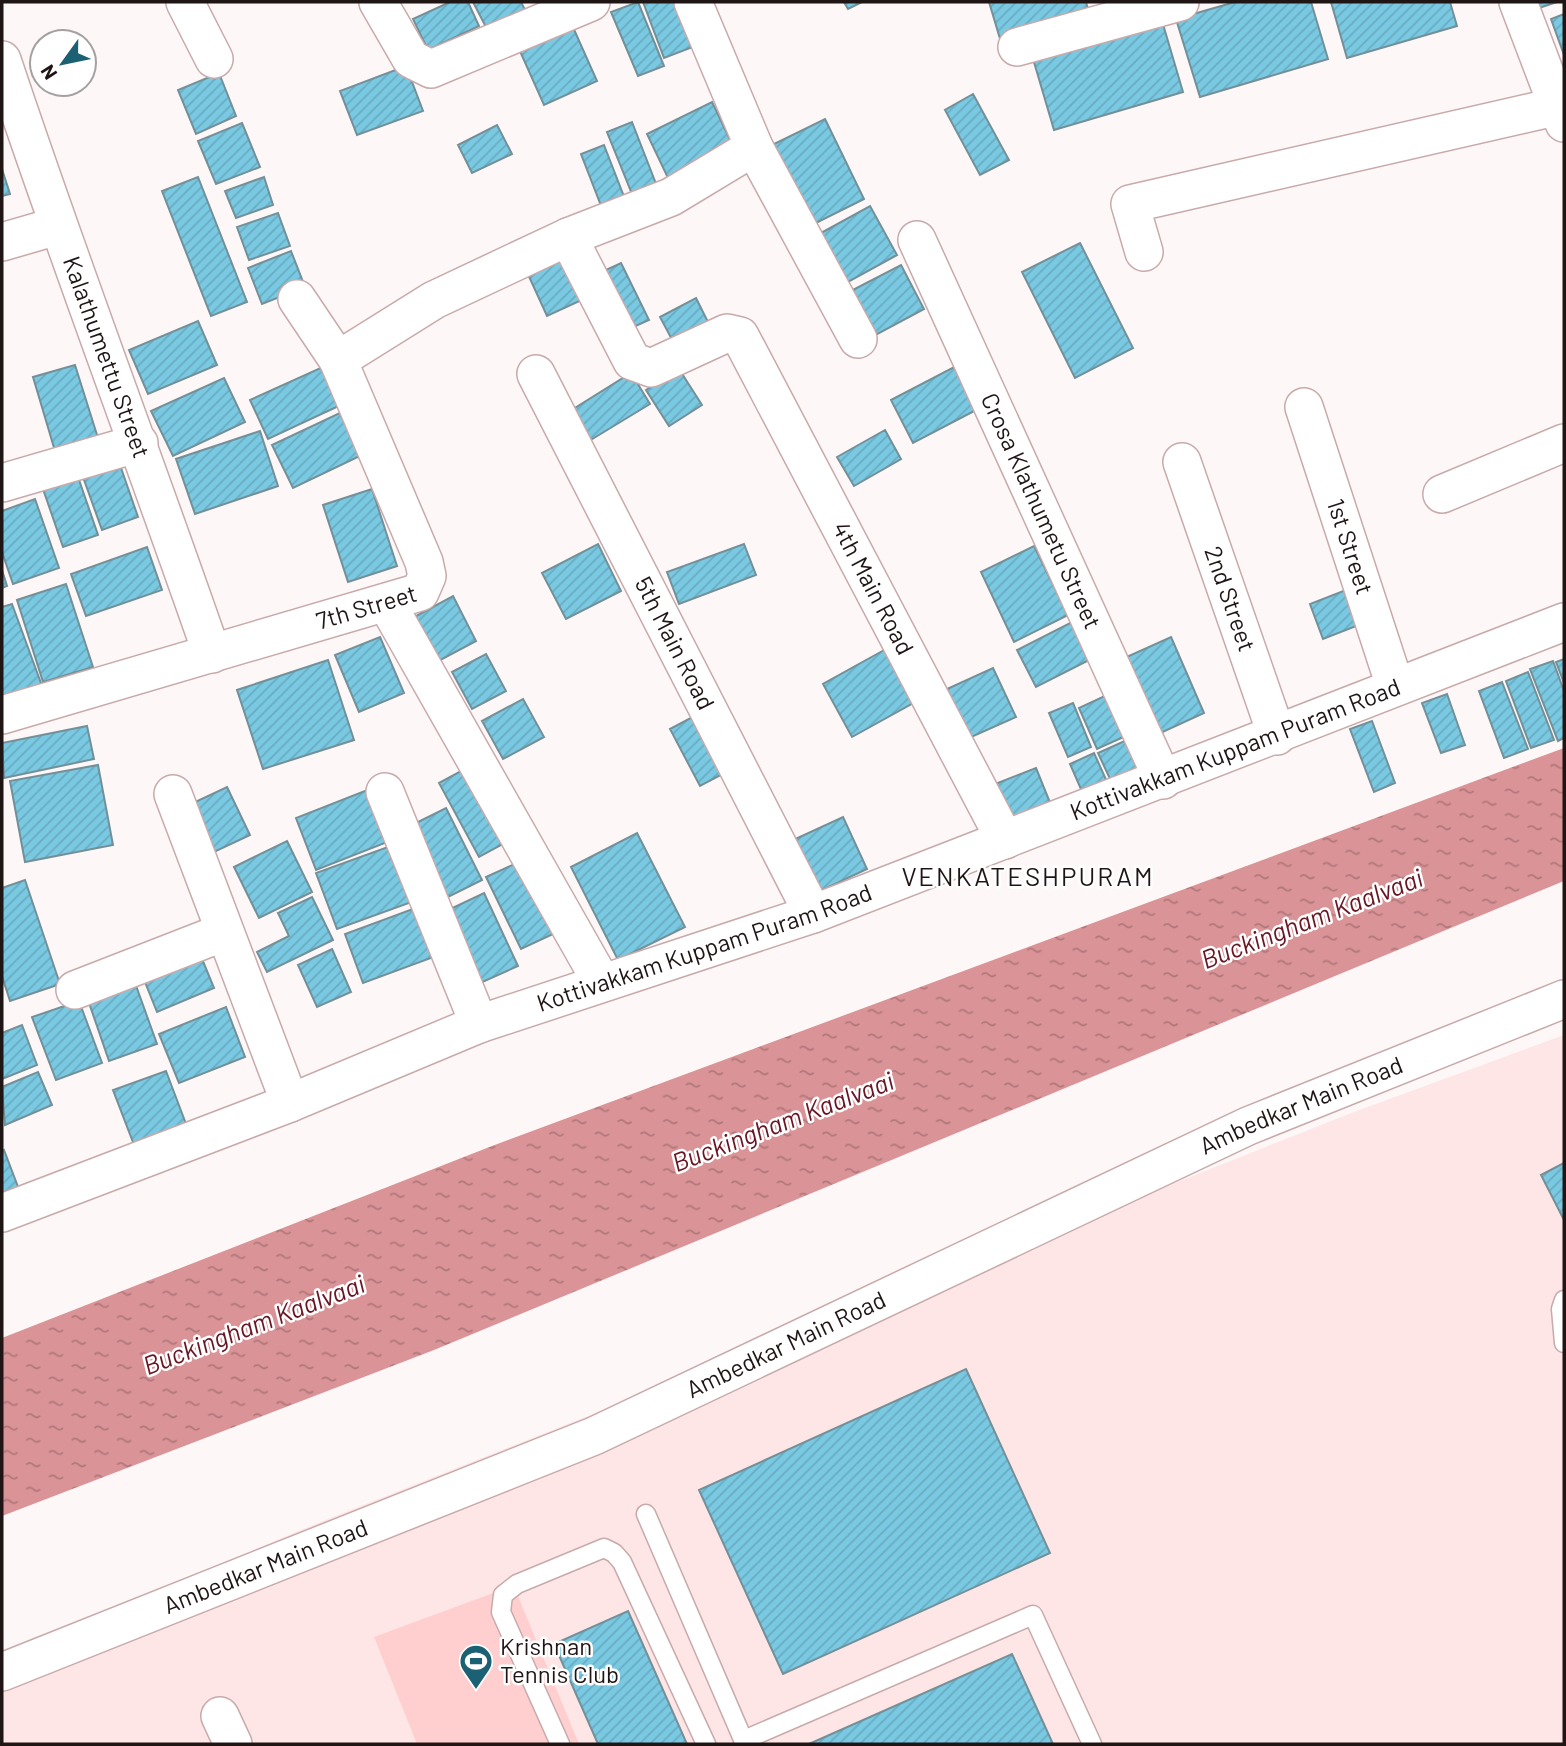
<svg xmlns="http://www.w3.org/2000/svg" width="1566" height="1746" viewBox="0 0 1566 1746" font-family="Barlow,sans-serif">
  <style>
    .built { fill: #fee6e6 }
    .grass { fill: #ffcfd0 }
    .water { fill: url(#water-ripples) }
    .building { fill: url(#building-hatch); stroke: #739099; stroke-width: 2 }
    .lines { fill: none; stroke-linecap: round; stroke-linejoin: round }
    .lane-casing { stroke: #c8aaab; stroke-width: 21 }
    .street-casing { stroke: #c8aaab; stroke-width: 40 }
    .lane { stroke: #fff; stroke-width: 18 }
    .street { stroke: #fff; stroke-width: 37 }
    .labels { text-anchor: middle; stroke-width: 5; stroke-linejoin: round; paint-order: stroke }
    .street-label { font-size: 24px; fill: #201515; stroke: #fff }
    .poi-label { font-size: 24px; fill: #201515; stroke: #fff; text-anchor: start }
    .neighbourhood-label { font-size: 26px; letter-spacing: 2px; fill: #201515; stroke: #fff }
    .water-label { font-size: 26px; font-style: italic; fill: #691624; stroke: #fff }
  </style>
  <defs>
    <pattern id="water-ripples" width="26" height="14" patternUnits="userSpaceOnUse" patternTransform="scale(1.75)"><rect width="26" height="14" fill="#da9397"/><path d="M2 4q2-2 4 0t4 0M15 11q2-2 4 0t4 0" fill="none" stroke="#b0777a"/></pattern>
    <pattern id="building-hatch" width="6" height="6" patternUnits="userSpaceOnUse" patternTransform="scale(1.75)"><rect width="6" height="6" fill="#7ac9e2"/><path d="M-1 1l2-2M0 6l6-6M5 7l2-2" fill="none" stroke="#69acc1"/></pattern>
  </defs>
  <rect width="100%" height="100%" fill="#fdf7f7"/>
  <path class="built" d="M1564,1035V1744H2V1656L313,1525L1354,1112Z"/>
  <path class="grass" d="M504,1589L516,1591L579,1744H417L374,1637Z"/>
  <path class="water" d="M1564,748V881L434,1350L2,1516V1338L492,1146Z"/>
  <path class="building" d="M450,2H468L479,26L428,50L413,19Z
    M473,2H521L527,14L489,33Z
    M638,2L664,66L638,76L611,12Z
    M643,2H682L698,45L664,58Z
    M844,2H862L848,9Z
    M989,2H1086L1090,17L1001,42Z
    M1235,2H1311L1328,59L1200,97L1176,19Z
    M1331,2H1450L1457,26L1347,58Z
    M1537,2H1557L1539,8Z
    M1160,14L1183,92L1054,130L1031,52Z
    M1564,14V55L1551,19Z
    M572,25L597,81L544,105L519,49Z
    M406,66L423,111L357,135L340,91Z
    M219,73L236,116L196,134L178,90Z
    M973,94L1009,160L980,175L945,110Z
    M712,102L733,146L668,178L647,134Z
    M825,119L864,199L808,227L768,147Z
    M632,122L658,189L634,199L607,132Z
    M242,123L260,167L216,184L198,141Z
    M497,125L512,154L472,173L458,145Z
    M604,145L628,207L605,216L581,154Z
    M2,169L10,194L2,196Z
    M198,177L247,302L211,316L162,191Z
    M264,177L273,205L236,218L225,191Z
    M870,206L897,255L848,282L821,233Z
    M278,213L290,246L249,260L237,227Z
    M1080,243L1133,348L1075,378L1022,272Z
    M291,251L305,287L262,304L248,268Z
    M565,253L586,298L547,316L526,270Z
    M621,263L649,320L620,333L593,276Z
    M901,265L924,309L870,338L847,293Z
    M696,298L713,332L678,351L660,317Z
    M198,321L217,365L148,394L129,350Z
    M75,365L98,438L55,451L33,377Z
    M325,366L343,404L268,439L250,400Z
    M956,366L978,409L913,443L891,400Z
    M679,369L702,405L669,426L646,390Z
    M631,373L650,404L589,441L570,411Z
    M224,378L245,422L173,456L151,411Z
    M344,411L364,454L293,488L272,445Z
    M885,430L901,459L854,486L837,457Z
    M260,431L278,486L195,514L176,459Z
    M120,465L138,517L102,530L83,477Z
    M77,474L98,535L63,547L42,486Z
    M372,489L397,566L348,582L323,505Z
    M35,499L59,568L13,584L2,552V511Z
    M598,544L621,591L566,619L542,573Z
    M744,544L756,575L679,604L667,572Z
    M1034,546L1068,615L1014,642L981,572Z
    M147,547L162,590L86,616L71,574Z
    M2,570L7,586L2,588Z
    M66,584L93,667L43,682L17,600Z
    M1351,588L1364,623L1323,639L1310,604Z
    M453,596L476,641L433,664L409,620Z
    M12,604L42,686L2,701V607Z
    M1074,621L1093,658L1036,687L1017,650Z
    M380,637L404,693L359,712L335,655Z
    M1171,637L1204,713L1154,736L1120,660Z
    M886,649L915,702L852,737L823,684Z
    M486,654L506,691L472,709L452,672Z
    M1564,659V683L1556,662Z
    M328,660L354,740L263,769L237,690Z
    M1553,661L1564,691V738L1558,741L1530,669Z
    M993,668L1016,717L969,738L947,689Z
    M1528,672L1554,740L1531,748L1506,681Z
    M1502,682L1528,749L1504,758L1479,691Z
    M1109,694L1128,735L1097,749L1079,708Z
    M1447,694L1465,745L1441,753L1422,703Z
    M523,699L544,737L503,759L482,721Z
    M1073,703L1091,747L1068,757L1049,713Z
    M700,713L730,770L700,786L670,729Z
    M1372,721L1395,783L1374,792L1350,729Z
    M87,726L94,759L4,778L2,743Z
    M1129,739L1148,780L1117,794L1098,753Z
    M1094,753L1112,793L1087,803L1070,764Z
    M474,764L514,838L479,857L439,783Z
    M98,765L113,845L25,862L10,781Z
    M1036,768L1053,810L1012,826L995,784Z
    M227,787L250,835L214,852L191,804Z
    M375,787L395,839L316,870L296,818Z
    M446,808L482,880L444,899L408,827Z
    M843,817L867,869L816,893L791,841Z
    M637,833L685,927L618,960L571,867Z
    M287,841L312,892L259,918L234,867Z
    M399,843L420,899L337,929L316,873Z
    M519,862L553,934L521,949L486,877Z
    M25,880L60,984L10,1001L2,976V888Z
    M484,893L518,966L478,984L444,912Z
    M312,897L333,940L267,972L257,952L289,936L278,913Z
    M421,906L439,955L363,983L345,934Z
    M332,949L351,992L317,1007L298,965Z
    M200,954L214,988L157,1012L143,977Z
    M134,980L157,1044L109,1061L87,997Z
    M79,1001L102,1063L56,1080L32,1017Z
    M226,1007L245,1057L179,1083L159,1034Z
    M22,1025L37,1065L2,1079V1033Z
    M166,1071L189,1132L136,1150L113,1090Z
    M38,1072L52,1105L5,1125L2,1087Z
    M4,1150L23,1200L2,1208V1151Z
    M1564,1163V1220L1541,1175Z
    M966,1369L1050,1553L783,1674L699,1490Z
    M628,1611L687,1744H598L554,1644Z
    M1012,1654L1053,1744H809Z"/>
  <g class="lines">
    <defs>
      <path id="lane" d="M1564,1300L1561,1309L1564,1343
        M646,1514L745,1744
        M744,1740L1033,1615L1092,1744
        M560,1744L501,1612L503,1595L517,1584L604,1548L614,1553L622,1562L706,1744"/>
      <g id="street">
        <path d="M185,2L214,59"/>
        <path d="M378,2L411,59L431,69L591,2"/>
        <path d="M693,2L754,147L858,339"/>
        <path d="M1518,2L1564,123"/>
        <path d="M1017,47L1180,2"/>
        <path id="s1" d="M2,60C68,259 143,455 212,654"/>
        <path id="s2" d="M568,237L632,361L651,368L727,333L740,336L1005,840"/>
        <path id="s3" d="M917,240L1163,780"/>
        <path d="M2,242L57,226"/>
        <path d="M1144,252L1130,204L1559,106"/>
        <path d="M338,360L434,300L568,237L671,197L754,147"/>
        <path id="s4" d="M536,374L813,914"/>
        <path id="s5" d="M1304,407L1395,686"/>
        <path id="s6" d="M1182,462L1277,736"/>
        <path d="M2,483L139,443"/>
        <path d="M1442,494L1564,443"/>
        <path d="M387,604L602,983"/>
        <path id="s7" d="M2,715L420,592L427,576L424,562L338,360L297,299"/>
        <path d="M385,792L479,1024"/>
        <path d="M173,794L290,1103"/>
        <path d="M75,990L224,932"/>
        <path id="s8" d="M2,1213L290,1103L479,1024L813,914L1564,622"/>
        <path id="s9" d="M2,1672L594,1436L1248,1126L1564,999"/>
        <path d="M220,1716L233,1744"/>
      </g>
    </defs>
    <use href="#lane" class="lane-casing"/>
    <use href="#street" class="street-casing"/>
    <use href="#lane" class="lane"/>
    <use href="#street" class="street"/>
  </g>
  <defs>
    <symbol id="stadium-pin" viewBox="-11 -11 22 30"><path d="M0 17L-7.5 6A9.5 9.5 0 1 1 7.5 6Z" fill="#1c6073" stroke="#fff"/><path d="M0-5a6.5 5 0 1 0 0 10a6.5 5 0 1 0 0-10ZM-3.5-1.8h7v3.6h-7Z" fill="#fff"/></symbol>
  </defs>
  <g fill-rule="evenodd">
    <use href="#stadium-pin" x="457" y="1642" width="38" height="52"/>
  </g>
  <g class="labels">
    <g class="street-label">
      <text dy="8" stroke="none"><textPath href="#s1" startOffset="315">Kalathumettu Street</textPath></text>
      <text dy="8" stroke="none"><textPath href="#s3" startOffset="298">Crosa Klathumetu Street</textPath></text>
      <text dy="8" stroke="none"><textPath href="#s5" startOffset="147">1st Street</textPath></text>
      <text dy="8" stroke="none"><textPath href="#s2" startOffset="542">4th Main Road</textPath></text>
      <text dy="8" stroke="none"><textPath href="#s6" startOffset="145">2nd Street</textPath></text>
      <text dy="8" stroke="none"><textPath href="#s7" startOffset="380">7th Street</textPath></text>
      <text dy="8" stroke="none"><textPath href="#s4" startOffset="303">5th Main Road</textPath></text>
      <text dy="8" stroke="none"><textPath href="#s8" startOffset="1318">Kottivakkam Kuppam Puram Road</textPath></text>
      <text dy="8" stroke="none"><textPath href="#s8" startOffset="751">Kottivakkam Kuppam Puram Road</textPath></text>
      <text dy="8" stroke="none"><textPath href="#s9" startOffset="1418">Ambedkar Main Road</textPath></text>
      <text dy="8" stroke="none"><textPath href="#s9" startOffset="850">Ambedkar Main Road</textPath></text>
      <text dy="8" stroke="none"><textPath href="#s9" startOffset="284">Ambedkar Main Road</textPath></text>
    </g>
    <g class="poi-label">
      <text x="500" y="1655">Krishnan<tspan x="500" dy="28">Tennis Club</tspan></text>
    </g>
    <g class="neighbourhood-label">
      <text x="1028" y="886">VENKATESHPURAM</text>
    </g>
    <g class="water-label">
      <text transform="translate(1312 919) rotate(-21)" y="9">Buckingham Kaalvaai</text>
      <text transform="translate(783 1122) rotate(-21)" y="9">Buckingham Kaalvaai</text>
      <text transform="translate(254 1325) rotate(-21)" y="9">Buckingham Kaalvaai</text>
    </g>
  </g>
  <rect width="1566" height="1746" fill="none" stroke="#201515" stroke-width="7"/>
  <g transform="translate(63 63) rotate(237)"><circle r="33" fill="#ffffff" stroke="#a6a1a1" stroke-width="2"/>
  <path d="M0-5L12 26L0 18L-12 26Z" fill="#1c6073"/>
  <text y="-10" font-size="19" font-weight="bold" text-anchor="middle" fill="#201515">N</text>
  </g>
</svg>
